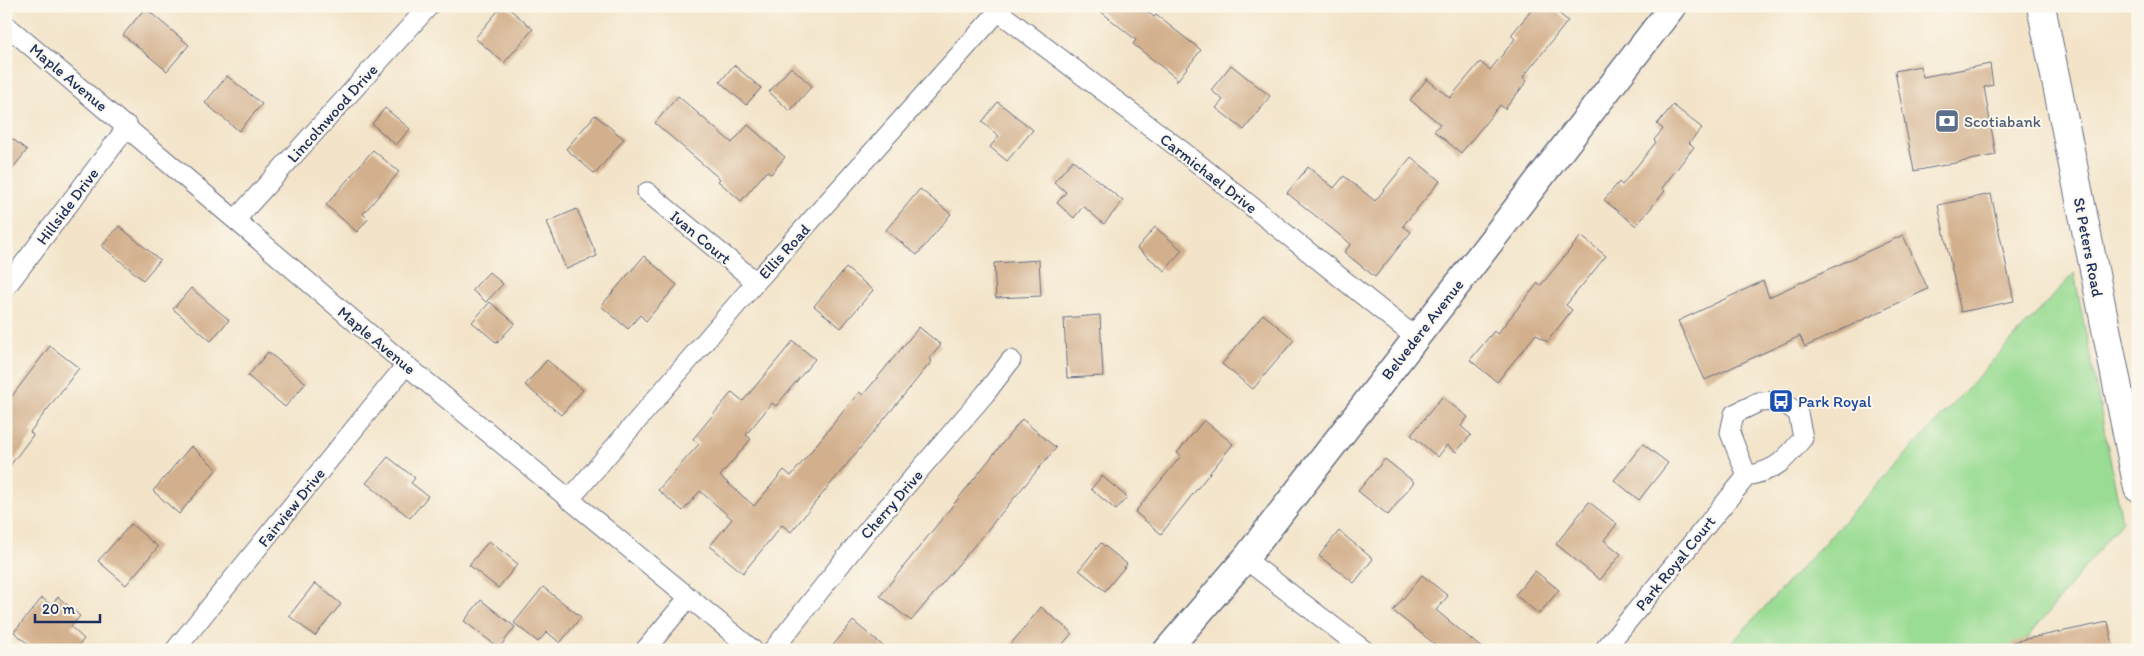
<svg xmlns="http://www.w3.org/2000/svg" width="2144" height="656" viewBox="0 0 2144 656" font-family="Itim,sans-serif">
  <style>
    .green { fill: #9adc93; stroke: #5a8678 }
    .building { fill: #d3b08d }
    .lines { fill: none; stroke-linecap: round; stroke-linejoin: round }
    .street-casing { stroke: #676e83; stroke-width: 21 }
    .secondary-casing { stroke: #676e83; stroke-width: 29 }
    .primary-casing { stroke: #676e83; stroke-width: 30 }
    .street { stroke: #fff; stroke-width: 19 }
    .secondary { stroke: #fff; stroke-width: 26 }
    .primary { stroke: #fff; stroke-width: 28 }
    .labels { text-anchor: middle; stroke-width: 4; stroke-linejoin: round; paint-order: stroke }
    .street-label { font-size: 16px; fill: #1b2f5e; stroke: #fbf7ec }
    .service-label { font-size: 16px; fill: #4e5e75; stroke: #fbf7ec; text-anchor: start }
    .transit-label { font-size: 16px; fill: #164399; stroke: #fbf7ec; text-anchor: start }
  </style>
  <rect width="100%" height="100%" fill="#fbf7ec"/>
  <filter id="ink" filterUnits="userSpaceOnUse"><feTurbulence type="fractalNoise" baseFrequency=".02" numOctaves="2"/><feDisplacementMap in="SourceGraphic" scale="10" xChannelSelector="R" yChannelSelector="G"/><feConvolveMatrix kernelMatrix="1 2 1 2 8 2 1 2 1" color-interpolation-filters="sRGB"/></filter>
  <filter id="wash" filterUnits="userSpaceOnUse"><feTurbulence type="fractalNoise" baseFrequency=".0096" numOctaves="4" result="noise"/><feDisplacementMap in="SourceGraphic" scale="20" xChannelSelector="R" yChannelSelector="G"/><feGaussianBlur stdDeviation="1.12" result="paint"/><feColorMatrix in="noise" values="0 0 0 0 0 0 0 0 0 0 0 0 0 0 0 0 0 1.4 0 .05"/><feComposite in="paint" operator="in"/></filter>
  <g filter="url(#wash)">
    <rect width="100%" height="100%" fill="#f3e4c9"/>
    <path class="green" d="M2074,273L2122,521L2018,650H1725Z"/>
    <g id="blocks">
      <path class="building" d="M502,6H506L533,29L504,63L475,38Z
        M1094,6H1140L1154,17L1156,15L1201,50L1176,82V78L1133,44L1136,40Z
        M1535,6H1550L1568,21L1523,77L1527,81L1505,109L1500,105L1461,153L1434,131L1440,124L1410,100L1427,79L1450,98L1480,62L1490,70L1515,39L1511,35Z
        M145,8L189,45L167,71L123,35Z
        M1990,64L1993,85L1984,87L1996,155L1914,171L1895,71L1920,66L1923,77Z
        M734,65L761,88L746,105L720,82Z
        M1231,65L1270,96L1244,130L1216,108L1223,100L1211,90Z
        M791,67L812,86L790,111L769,92Z
        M227,76L262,104L239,131L205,103Z
        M678,96L732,143L748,125L785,157L771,174L767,171L741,201L718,181L720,179L655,123Z
        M998,102L1033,130L1007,161L990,147L999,136L982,122Z
        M1673,105L1702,128L1689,143L1694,147L1662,188L1665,191L1636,226L1604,200L1619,182L1622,185L1656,142L1654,140L1663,129L1657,124Z
        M385,108L410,129L396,145L372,124Z
        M595,115L624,139L595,174L566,149Z
        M6,134L27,150L6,177Z
        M373,150L399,172L363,214L368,219L357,232L326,205Z
        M1411,157L1440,181L1403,226L1411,232L1375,277L1344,252L1351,244L1287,193L1308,167L1334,188L1344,176L1375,201Z
        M1073,160L1123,201L1104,224L1083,206L1074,218L1057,203L1066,192L1054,182Z
        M920,189L951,214L917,255L886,230Z
        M1991,194L2014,301L1961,312L1938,205Z
        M577,209L597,256L566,269L547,222Z
        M119,226L160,260L143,280L102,246Z
        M1155,227L1182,250L1165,271L1137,248Z
        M1903,235L1928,289L1805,347L1800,336L1705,380L1678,321L1763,281L1769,297Z
        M1581,236L1606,256L1566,305L1572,310L1547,342L1536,334L1497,382L1470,360L1494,331L1497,334L1538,283L1541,285Z
        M644,256L677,285L646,321L640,315L628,329L601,306Z
        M1039,260L1041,296L996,298L994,263Z
        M846,268L873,290L841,328L814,306Z
        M489,272L503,284L486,302L472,290Z
        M191,288L229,320L211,341L173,309Z
        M490,302L515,323L497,343L472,322Z
        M1263,314L1294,340L1253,389L1222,364Z
        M1100,315L1103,376L1067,378L1064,318Z
        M919,327L941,345L929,359L932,361L791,532L782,525L743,573L710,546L732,519L700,491L683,511L658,490L699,444L693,439L732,392L743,401L793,341L815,359L776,406L772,403L746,435L751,439L720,476L754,506L784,470L791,476L859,392L863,395Z
        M50,346L79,368L30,432L33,435L6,471V404Z
        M268,352L306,383L285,407L248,376Z
        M547,360L583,390L561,415L525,385Z
        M1442,397L1468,417L1461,426L1471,435L1456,452L1447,445L1438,457L1411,435Z
        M1022,419L1056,448L911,621L880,596Z
        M1204,420L1233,444L1161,534L1135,512L1181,456L1177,453Z
        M1643,444L1668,463L1639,500L1614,480Z
        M191,446L217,469L179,514L153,491Z
        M388,457L415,478L411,483L428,496L410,518L366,483Z
        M1385,459L1414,482L1388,515L1358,491Z
        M1102,476L1127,497L1116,510L1091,489Z
        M1589,502L1617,524L1604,540L1621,554L1600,580L1556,544Z
        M131,524L158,547L126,585L98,561Z
        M1339,531L1373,559L1354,583L1319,556Z
        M489,541L518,564L498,588L469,565Z
        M1101,543L1127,564L1105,591L1079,570Z
        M1535,571L1559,590L1539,614L1515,595Z
        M1422,575L1448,596L1436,610L1484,650H1442L1393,611Z
        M315,583L341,604L315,636L289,616Z
        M543,587L581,617L560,643L547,632L538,642L514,623Z
        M58,597L80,616L71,627L84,639L75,650H35L14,632L42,598L51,605Z
        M481,600L515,627L499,648L464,621Z
        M1041,607L1072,633L1058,650H1006Z
        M853,621L888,650H829Z
        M2108,622L2114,650H2012V642Z"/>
    </g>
  </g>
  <g filter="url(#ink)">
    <use href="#blocks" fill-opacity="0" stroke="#676e83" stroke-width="1"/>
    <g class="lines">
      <defs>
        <path id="street" d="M999,12L1181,150L1415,337
          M6,25L406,365L753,650
          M647,192L756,282
          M236,219L429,6
          M6,287L128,126
          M569,500L756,282L1003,6
          M1245,559L1364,650
          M175,650L406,365
          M645,650L689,597
          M773,650L867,531L985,394L1011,360
          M1604,650L1747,476C1777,470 1784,461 1803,438L1798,413L1781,401L1759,402L1734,414L1730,433L1747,476"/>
        <path id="secondary" d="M1167,650L1245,559L1673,6"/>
        <path id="primary" d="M2041,6L2138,488"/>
      </defs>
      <use href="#street" class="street-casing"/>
      <use href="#secondary" class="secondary-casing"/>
      <use href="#primary" class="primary-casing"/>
      <use href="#street" class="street"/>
      <use href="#secondary" class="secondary"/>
      <use href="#primary" class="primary"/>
    </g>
  </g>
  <defs>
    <symbol id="bank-square" viewBox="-11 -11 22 22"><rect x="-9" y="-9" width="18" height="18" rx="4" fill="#5c6f8a" stroke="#fbf7ec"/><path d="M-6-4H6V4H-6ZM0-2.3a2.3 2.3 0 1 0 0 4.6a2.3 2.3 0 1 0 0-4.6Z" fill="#fff"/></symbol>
    <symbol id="bus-square" viewBox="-11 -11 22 22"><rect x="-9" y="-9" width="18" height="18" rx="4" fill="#1a4fb4" stroke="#fbf7ec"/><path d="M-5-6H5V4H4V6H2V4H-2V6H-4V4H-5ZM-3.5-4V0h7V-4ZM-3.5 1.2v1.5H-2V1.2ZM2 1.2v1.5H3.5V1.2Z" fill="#fff"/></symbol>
  </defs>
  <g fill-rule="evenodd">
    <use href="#bank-square" x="1933" y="107" width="28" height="28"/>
    <use href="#bus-square" x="1767" y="387" width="28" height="28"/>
  </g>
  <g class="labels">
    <g class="street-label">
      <text transform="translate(69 77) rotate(40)" y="6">Maple Avenue</text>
      <text transform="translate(332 113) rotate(-48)" y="6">Lincolnwood Drive</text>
      <text transform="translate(1209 173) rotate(38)" y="6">Carmichael Drive</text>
      <text transform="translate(67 206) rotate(-53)" y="6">Hillside Drive</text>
      <text transform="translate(701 237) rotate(40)" y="6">Ivan Court</text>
      <text transform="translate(2089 247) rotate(79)" y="6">St Peters Road</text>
      <text transform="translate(784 251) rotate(-48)" y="6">Ellis Road</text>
      <text transform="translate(1422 329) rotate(-52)" y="6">Belvedere Avenue</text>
      <text transform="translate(377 340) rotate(40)" y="6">Maple Avenue</text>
      <text transform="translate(891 504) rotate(-49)" y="6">Cherry Drive</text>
      <text transform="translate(291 507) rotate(-51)" y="6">Fairview Drive</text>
      <text transform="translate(1675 563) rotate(-51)" y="6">Park Royal Court</text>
    </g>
    <g class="service-label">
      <text x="1964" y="127">Scotiabank</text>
    </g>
    <g class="transit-label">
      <text x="1798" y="407">Park Royal</text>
    </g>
  </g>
  <rect width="2144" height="656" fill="none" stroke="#fbf7ec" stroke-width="25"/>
  <path d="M35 614v8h65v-8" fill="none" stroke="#1b2f5e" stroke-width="2.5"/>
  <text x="42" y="614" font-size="15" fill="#1b2f5e" stroke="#fbf7ec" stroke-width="4" paint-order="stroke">20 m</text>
</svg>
